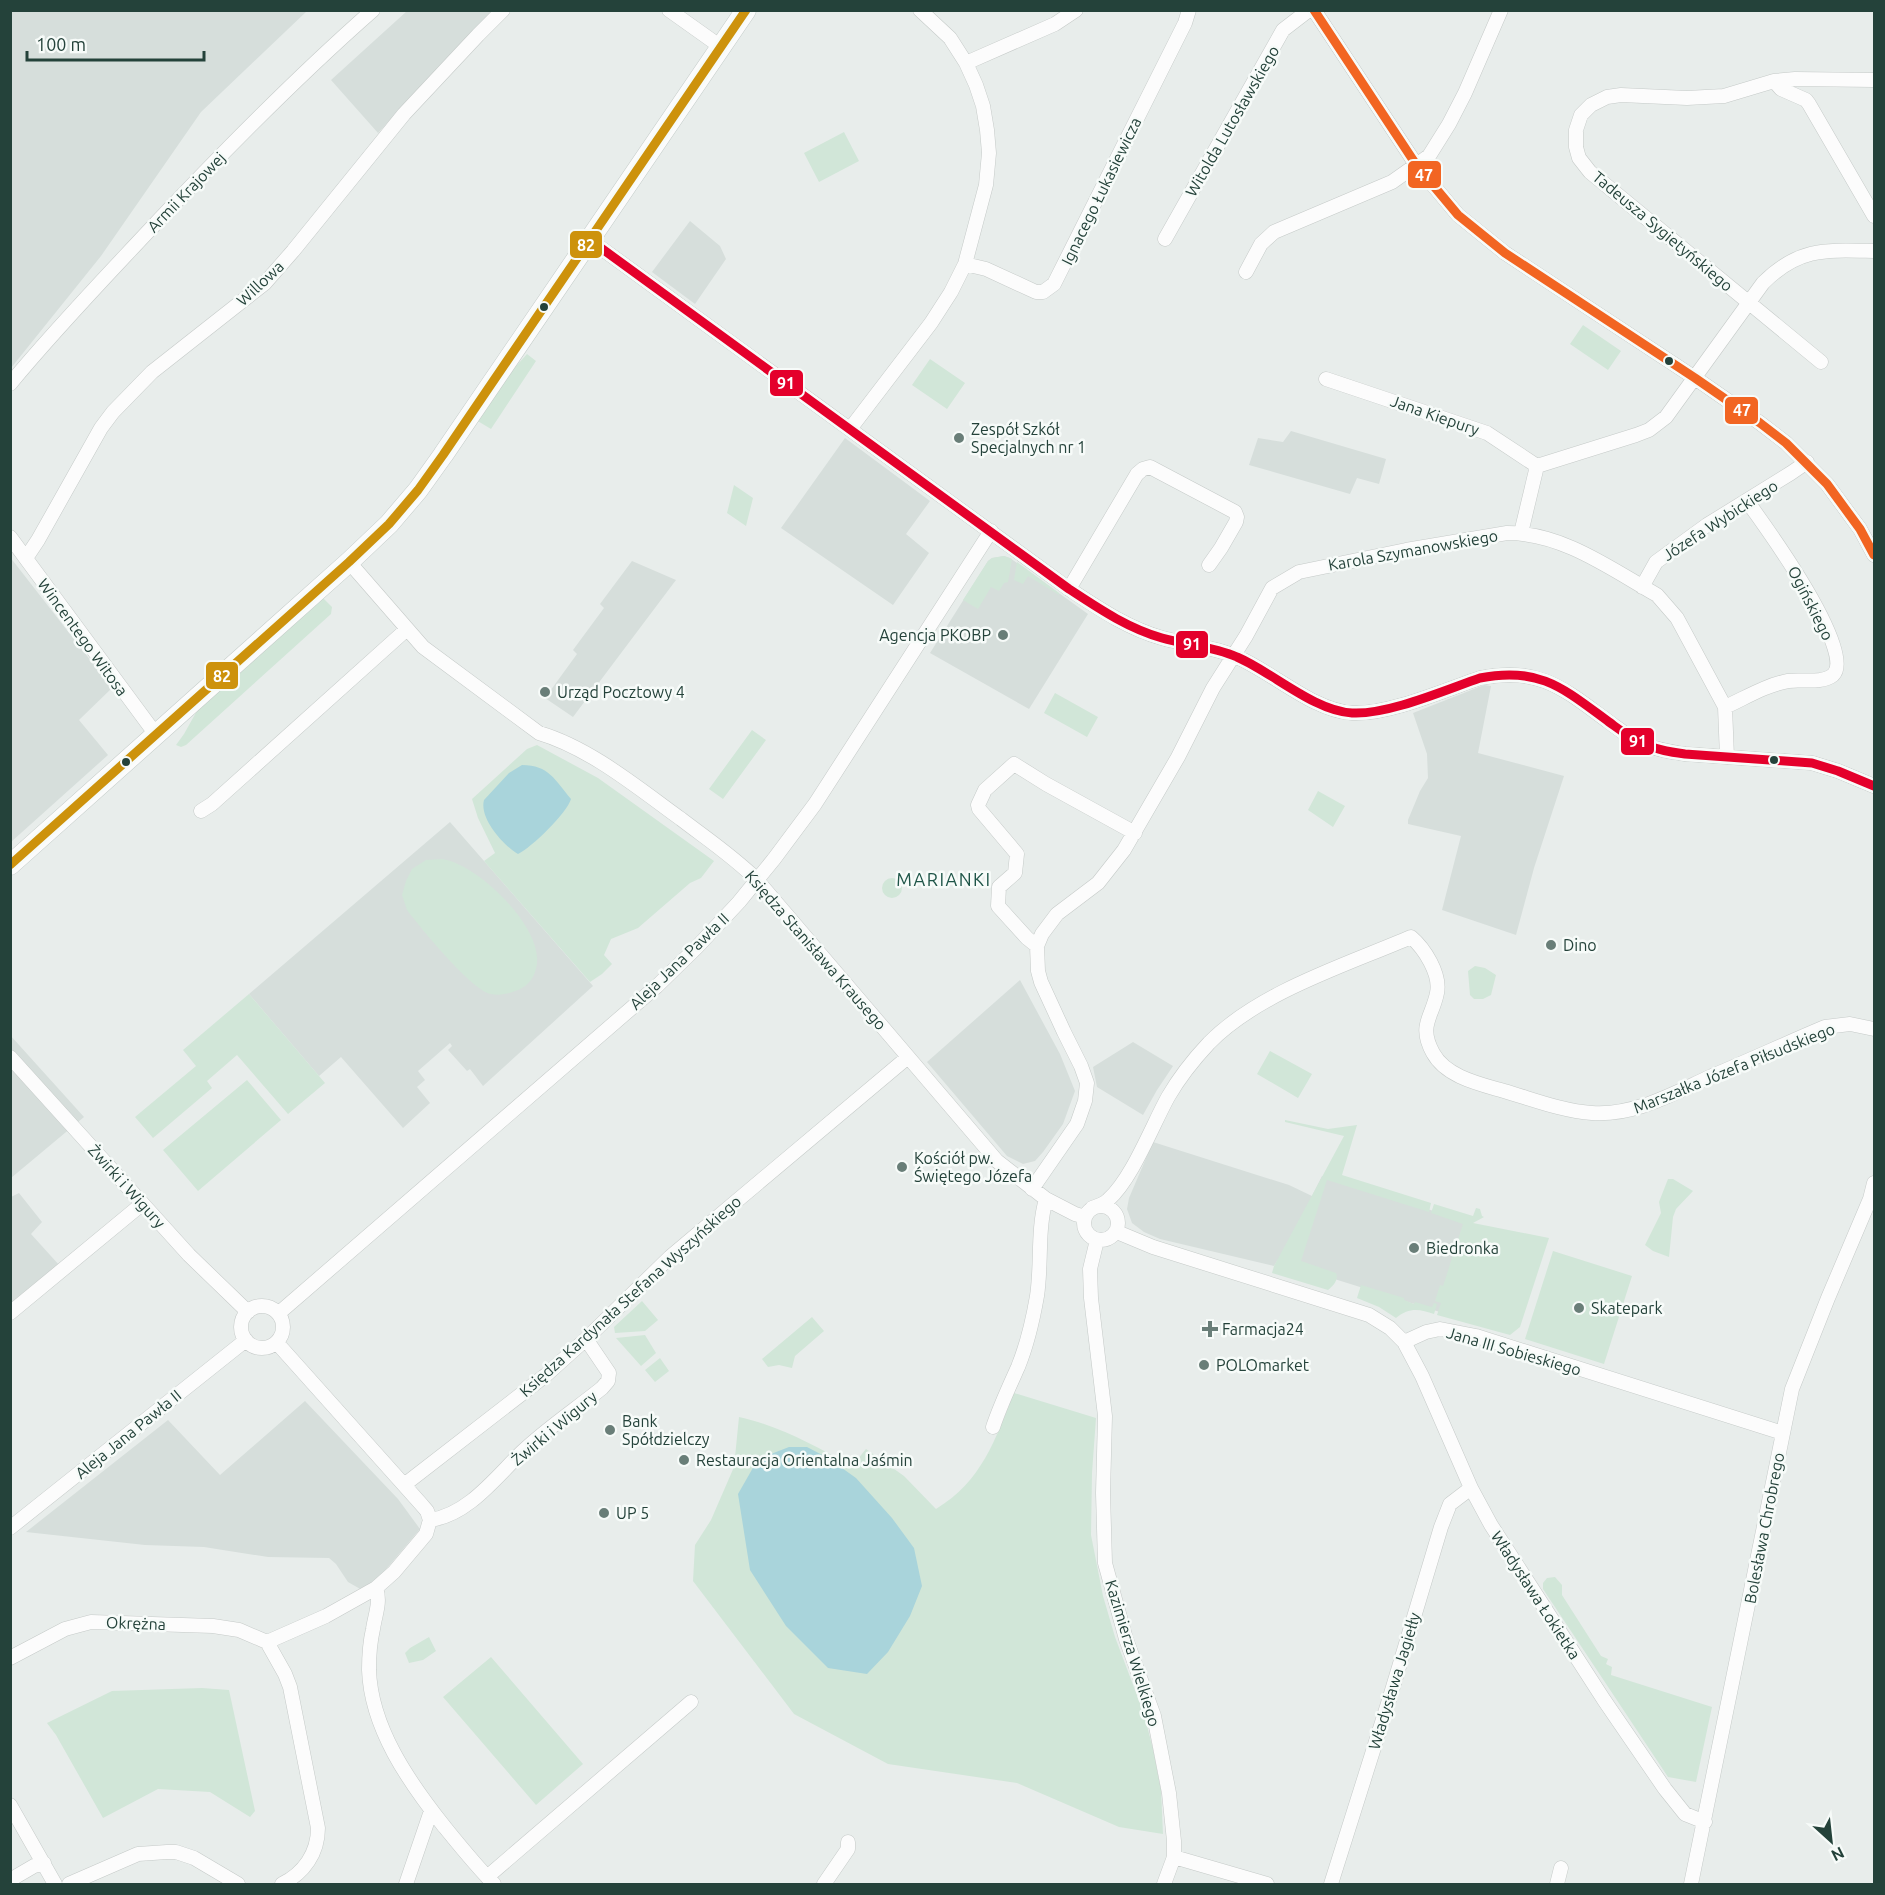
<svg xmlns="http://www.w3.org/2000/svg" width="1885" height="1895" viewBox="0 0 1885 1895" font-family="Ubuntu,sans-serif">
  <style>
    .built { fill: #d6dedb }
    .green { fill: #d1e6d8 }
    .water { fill: #a9d4db }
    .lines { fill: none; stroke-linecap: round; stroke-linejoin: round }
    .street-casing { stroke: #c5cac8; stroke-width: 15 }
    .secondary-casing { stroke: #c3cbc8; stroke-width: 21 }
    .street { stroke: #fcfcfc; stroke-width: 14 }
    .secondary { stroke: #fcfcfc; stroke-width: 20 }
    .bus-1-casing { stroke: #f7fbf9; stroke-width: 14 }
    .bus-2-casing { stroke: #f7fbf9; stroke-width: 14 }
    .bus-3-casing { stroke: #f7fbf9; stroke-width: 14 }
    .bus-1 { stroke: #cd920c; stroke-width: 9 }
    .bus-2 { stroke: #e4002b; stroke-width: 9 }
    .bus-3 { stroke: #f26522; stroke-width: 9 }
    .bus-dot { fill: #24423a; stroke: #f7fbf9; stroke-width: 2 }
    .poi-dot { fill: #697e78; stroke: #f7fbf9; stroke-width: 2 }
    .labels { text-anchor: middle; stroke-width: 5; stroke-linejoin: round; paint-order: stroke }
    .street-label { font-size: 16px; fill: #24423a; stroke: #f7fbf9 }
    .poi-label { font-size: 16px; fill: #24423a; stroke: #f7fbf9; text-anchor: start }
    .neighbourhood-label { font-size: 18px; letter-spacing: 1.5px; fill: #1f5548; stroke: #f7fbf9 }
    .line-badge { stroke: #f7fbf9; stroke-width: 2 }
    .badge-label { font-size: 16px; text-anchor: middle; font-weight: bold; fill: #fff }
  </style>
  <rect width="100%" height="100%" fill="#e8edeb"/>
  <path class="built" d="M10,11H307L201,112L101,256L11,368Z
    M407,11H494L456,48L378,133L331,80Z
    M690,221L720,246L726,259L695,304L652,272Z
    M1291,431L1386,459L1379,484L1357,478L1350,494L1249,465L1258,438L1283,442Z
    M845,438L930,501L906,534L929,553L893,605L781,528Z
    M1004,556L1010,558L1088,614L1029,709L930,653L988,561L992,558Z
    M10,557L112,688L79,720L108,755L11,842Z
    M632,561L676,580L573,717L545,698L577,654L573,650L604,608L600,604Z
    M1484,685L1491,686L1478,753L1564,776L1534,868L1516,935L1442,910L1461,836L1408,824V820L1420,791L1428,778L1427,754L1413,713Z
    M450,822L593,986L483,1086L470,1069L467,1071L448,1050L452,1046L450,1043L418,1071L425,1080L417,1087L430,1103L403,1128L341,1057L319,1076L249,994Z
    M1020,980L1060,1054L1075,1091L1063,1124L1043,1152L1035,1161L1023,1164L1007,1156L927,1062Z
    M10,1035L84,1117L11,1178H10Z
    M1133,1042L1173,1066L1157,1090L1143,1115L1097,1087L1093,1067Z
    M1153,1142L1289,1185L1312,1196L1322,1176L1472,1223L1443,1313L1277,1261L1274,1266L1160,1239L1144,1232L1132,1223L1127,1209L1129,1198Z
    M19,1193L42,1222L31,1234L60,1266L11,1305V1197Z
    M305,1401L398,1499L420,1529L377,1580L362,1590L348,1582L336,1564L329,1558L268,1557L204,1547L145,1545L26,1532L168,1420L220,1475Z"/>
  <path class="green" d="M844,132L859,161L819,182L804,153Z
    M1583,325L1621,351L1608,370L1570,344Z
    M527,354L536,361L491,429L476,420L508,375Z
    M930,359L965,383L947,409L912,385Z
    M734,485L753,498L746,526L727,513Z
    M1004,556L1012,559L1008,582L1004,583L999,591L991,587L978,609L963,600L988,561L992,558Z
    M1017,562L1059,593V595L1028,576L1023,584L1014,580Z
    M322,597L332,607L331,614L186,745L181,747L176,745L184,734L198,709Z
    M1055,693L1098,717L1087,737L1044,713Z
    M752,730L766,740L723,799L709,789Z
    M537,745L598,778L714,861L701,878L690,883L638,928L611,939L604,955L612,964L602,974L590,982L484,861L495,853L478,818L472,799L527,749Z
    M1318,791L1345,806L1333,827L1308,810Z
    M442,859C477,864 535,921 537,957C538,969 533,982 522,988C513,993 501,996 491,994C472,991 420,927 407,910L402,895L406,881L412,869L426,860Z
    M882 888a10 10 0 1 1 20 0a10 10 0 1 1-20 0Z
    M1475,966L1485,968L1496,975L1491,995L1483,999H1474L1470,995L1468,971Z
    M249,994L325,1083L288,1114L237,1055L207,1081L212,1088L153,1138L135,1117L196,1066L183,1050Z
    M1270,1051L1312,1074L1298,1098L1257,1074Z
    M247,1080L281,1120L198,1191L163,1150Z
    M1285,1120L1328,1129L1357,1125L1342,1175L1431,1203L1429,1212L1327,1180L1301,1261L1336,1273C1339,1280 1333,1286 1328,1290L1272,1273L1274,1266L1344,1136L1285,1122Z
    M1668,1179H1673L1693,1191L1676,1209L1673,1217L1669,1257L1653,1251L1645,1245L1661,1213L1659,1202Z
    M1434,1204L1473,1216L1476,1208L1480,1209L1482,1216L1484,1217L1473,1223L1549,1238L1520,1327L1510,1335L1437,1315L1441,1303L1435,1301L1440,1285L1443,1286L1463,1224L1431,1213Z
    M1553,1251L1632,1276L1604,1364L1525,1339Z
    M1361,1285L1404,1298V1300L1414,1304L1415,1302L1432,1307L1434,1303L1437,1304L1434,1314C1420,1309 1409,1307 1396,1318L1379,1307L1357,1298Z
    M642,1301L658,1320L645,1331L615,1333L614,1327Z
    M812,1317L824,1331L795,1356L792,1368L779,1365L768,1367L762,1359Z
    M645,1335L656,1353L641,1366L616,1338Z
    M660,1358L669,1371L655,1382L645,1370Z
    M1014,1393L1096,1418L1092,1473L1091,1535L1103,1596L1115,1637L1144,1714L1153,1749L1161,1790L1163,1834L1119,1827L1017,1783L888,1764L794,1714L693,1581L695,1545L711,1520L734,1467L739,1417C780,1426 815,1446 852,1466L866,1449L904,1476L936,1509C982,1481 995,1440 1014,1393Z
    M1555,1577L1562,1585V1595L1601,1656L1608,1659L1606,1664L1612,1667L1611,1675L1712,1707L1696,1782L1668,1777L1543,1589V1583L1547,1578Z
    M429,1637L436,1651L423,1660L409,1663L405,1653L410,1648Z
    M491,1657L583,1764L536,1805L443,1697Z
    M202,1688L229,1690L255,1811L250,1817L210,1792L158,1789L103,1818L56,1735L47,1723L112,1691Z"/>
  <path class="water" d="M522,765C549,765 555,780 571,799C567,813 531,848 518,854C503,845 479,818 484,800L509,773Z
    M789,1447H807L828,1458L856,1478L892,1518L914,1548L922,1586L910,1616L888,1652L867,1674L828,1668L786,1626L750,1570L738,1494L758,1459Z"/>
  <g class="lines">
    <defs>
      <path id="street" d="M669,10L721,47
        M1314,10L1417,166L1458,215L1505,253L1695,378L1760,423L1786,443L1827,484L1860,529L1874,555
        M966,63L1055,24L1076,10
        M1774,81L1781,89L1806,100L1809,104L1874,216
        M1165,239L1283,30L1309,10
        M590,240L1069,589C1098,608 1127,628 1162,638C1186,645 1213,646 1237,657C1272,672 1314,711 1352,713C1388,715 1445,690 1480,678C1540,666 1564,689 1609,722C1620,730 1631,739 1644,744C1657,750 1671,752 1685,754L1812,763L1838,771L1874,786
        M965,264L986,269L1036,292H1043L1054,284L1185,23L1189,10
        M1246,272L1261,244L1274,232L1392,182L1429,156L1449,124L1465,93L1501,10
        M1821,362L1590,172L1579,158L1576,147V130L1581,115L1591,105L1607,97L1621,95L1687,98L1724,96L1774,81L1795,79L1874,80
        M1326,379L1487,433L1537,466
        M10,384C52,333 97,286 142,238C216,159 291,82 373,10
        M850,429L931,323L951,292L965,264L986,185L989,153L987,130L983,106L976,85L966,63L950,38L920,10
        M1537,466L1636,435L1649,430L1666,417L1763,283C1799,247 1827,250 1874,251
        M1521,533L1537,466
        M10,537L157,736
        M26,558L38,540L101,428L113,412L152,372L265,283L293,251L404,114L478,35L503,10
        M349,562L423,647L539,733C590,748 638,788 681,819C707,839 734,857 757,880L997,1161L1046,1199C1037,1231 1042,1263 1037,1296C1033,1319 1027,1345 1018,1367C1009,1387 1000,1406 993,1427
        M1642,587L1656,562L1707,525L1791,473L1807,462
        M1069,589L1137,474L1143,469L1150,467L1235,512L1237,517L1236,522L1221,548L1209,565
        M1725,707C1745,698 1766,685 1788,681C1801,679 1822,684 1833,675C1858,653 1763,523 1747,501
        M201,811L212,804L407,629
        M1037,946L1027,938L998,906L999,887L1015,873L1017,854L979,809L978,805L985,790L1014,764L1046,784L1135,833
        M10,1057L189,1255L248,1312
        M1032,1189L1077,1124L1085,1101L1087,1083L1081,1066L1064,1032L1041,982L1038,971L1037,946L1042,934L1057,914L1098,883L1124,850L1178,757L1213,688L1246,636L1272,588L1299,572L1406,550L1507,533C1563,533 1611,569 1657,595L1677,618L1725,707L1727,757
        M1046,1199L1075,1214L1085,1217
        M1084 1223a17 17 0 1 1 34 0a17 17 0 1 1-34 0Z
        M1092,1208C1098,1206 1104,1204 1108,1200C1132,1179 1152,1126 1168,1097C1179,1078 1194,1059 1209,1043C1259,992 1346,965 1411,937C1424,948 1441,974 1437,993C1432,1018 1418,1025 1433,1053C1446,1077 1480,1084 1504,1091C1532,1099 1562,1111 1592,1113C1635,1116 1674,1093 1712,1076C1750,1060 1787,1043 1825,1027L1850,1024L1874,1029
        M1117,1232L1153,1247L1369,1315L1390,1328L1404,1342L1426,1332L1440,1329L1476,1336L1783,1433
        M1097,1240L1090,1269L1091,1298L1105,1416L1103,1493L1105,1563L1126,1639L1154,1716L1169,1793L1174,1841V1857L1164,1884
        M241 1327a21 21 0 1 1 42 0a21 21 0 1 1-42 0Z
        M10,1313L142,1204
        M279,1313L657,986L697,947L739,902L774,859L815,804L991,531
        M1404,1342L1422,1376L1471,1488L1491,1525L1604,1700L1665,1789L1685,1814L1705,1822
        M277,1343L421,1504L427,1511L430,1520
        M404,1485L546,1375L586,1339L670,1257L908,1057
        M10,1528L246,1340
        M267,1642L285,1674L290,1687L318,1828C318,1853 304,1873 282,1884
        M10,1658L65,1629L91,1622L213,1626L239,1630L267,1642L326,1616L376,1588
        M10,1805L55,1884
        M1174,1857L1267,1884
        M487,1877L691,1702
        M10,1880L34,1866L44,1863
        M69,1884L138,1854L167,1852H176L194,1858L238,1884
        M406,1884L431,1811
        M494,1884C476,1866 460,1846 443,1825C409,1782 371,1728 369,1670C369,1656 370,1642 373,1629C375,1615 381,1602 376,1588L394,1572L426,1534L430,1520C468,1515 496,1477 522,1452C546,1429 576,1409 602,1388L608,1381L609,1373L586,1339
        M824,1884L848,1849V1842
        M1331,1884L1390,1697L1441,1527L1450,1504L1471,1488
        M1557,1884L1561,1868
        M1691,1884L1792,1389L1828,1298L1870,1199L1874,1183"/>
      <path id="secondary" d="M10,865L349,562L389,524L418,490L443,455L746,10"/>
    </defs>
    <use href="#street" class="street-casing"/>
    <use href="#secondary" class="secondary-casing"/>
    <use href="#street" class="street"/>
    <use href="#secondary" class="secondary"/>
    <defs>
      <path id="bus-1" d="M10,865L349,562L389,524L418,490L443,455L746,10"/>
      <path id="bus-2" d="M590,240L1069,589C1098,608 1127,628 1162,638C1186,645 1213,646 1237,657C1272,672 1314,711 1352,713C1388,715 1445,690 1480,678C1540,666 1564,689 1609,722C1620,730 1631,739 1644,744C1657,750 1671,752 1685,754L1812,763L1838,771L1874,786"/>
      <path id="bus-3" d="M1314,10L1417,166L1458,215L1505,253L1695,378L1760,423L1786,443L1827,484L1860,529L1874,555"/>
    </defs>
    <use href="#bus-1" class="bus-1-casing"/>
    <use href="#bus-2" class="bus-2-casing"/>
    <use href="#bus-3" class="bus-3-casing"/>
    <use href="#bus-1" class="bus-1"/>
    <use href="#bus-2" class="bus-2"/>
    <use href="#bus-3" class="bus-3"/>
  </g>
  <g class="bus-dot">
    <circle cx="544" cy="307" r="5"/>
    <circle cx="1669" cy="361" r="5"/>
    <circle cx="1774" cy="760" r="5"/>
    <circle cx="126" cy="762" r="5"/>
  </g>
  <g class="poi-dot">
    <circle cx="959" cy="438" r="6"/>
    <circle cx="1003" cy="635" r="6"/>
    <circle cx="545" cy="692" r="6"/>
    <circle cx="1551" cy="945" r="6"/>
    <circle cx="902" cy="1167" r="6"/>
    <circle cx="1414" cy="1248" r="6"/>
    <circle cx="1579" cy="1308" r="6"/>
    <path d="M1207 1320h6v6h6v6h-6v6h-6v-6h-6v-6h6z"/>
    <circle cx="1204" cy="1365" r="6"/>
    <circle cx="610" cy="1430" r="6"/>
    <circle cx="684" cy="1460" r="6"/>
    <circle cx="604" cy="1513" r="6"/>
  </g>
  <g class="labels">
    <g class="street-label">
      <text transform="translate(1232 121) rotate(-60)" y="6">Witolda Lutosławskiego</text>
      <text transform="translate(1101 191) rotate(-64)" y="6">Ignacego Łukasiewicza</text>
      <text transform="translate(186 192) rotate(-46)" y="6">Armii Krajowej</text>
      <text transform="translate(1663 231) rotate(40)" y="6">Tadeusza Sygietyńskiego</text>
      <text transform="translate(260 283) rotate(-43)" y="6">Willowa</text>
      <text transform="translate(1435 415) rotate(19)" y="6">Jana Kiepury</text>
      <text transform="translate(1720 520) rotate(-33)" y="6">Józefa Wybickiego</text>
      <text transform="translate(1413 550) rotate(-10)" y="6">Karola Szymanowskiego</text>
      <text transform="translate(1811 603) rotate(63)" y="6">Ogińskiego</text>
      <text transform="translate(83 637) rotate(54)" y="6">Wincentego Witosa</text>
      <text transform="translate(816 950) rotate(49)" y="6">Księdza Stanisława Krausego</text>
      <text transform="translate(679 961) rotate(-44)" y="6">Aleja Jana Pawła II</text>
      <text transform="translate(1734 1068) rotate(-22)" y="6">Marszałka Józefa Piłsudskiego</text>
      <text transform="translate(127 1186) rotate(48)" y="6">Żwirki i Wigury</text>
      <text transform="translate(630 1296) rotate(-42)" y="6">Księdza Kardynała Stefana Wyszyńskiego</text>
      <text transform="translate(1514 1351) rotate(16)" y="6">Jana III Sobieskiego</text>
      <text transform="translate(554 1428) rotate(-40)" y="6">Żwirki i Wigury</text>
      <text transform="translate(128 1434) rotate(-39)" y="6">Aleja Jana Pawła II</text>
      <text transform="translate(1764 1528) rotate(-79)" y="6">Bolesława Chrobrego</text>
      <text transform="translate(1536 1595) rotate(57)" y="6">Władysława Łokietka</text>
      <text transform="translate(136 1623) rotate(2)" y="6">Okrężna</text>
      <text transform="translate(1133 1653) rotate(73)" y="6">Kazimierza Wielkiego</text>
      <text transform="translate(1394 1681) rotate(-73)" y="6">Władysława Jagiełły</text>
    </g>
    <g class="poi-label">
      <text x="971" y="435">Zespół Szkół<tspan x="971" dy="18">Specjalnych nr 1</tspan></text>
      <text x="991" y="641" text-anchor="end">Agencja PKOBP</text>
      <text x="557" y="698">Urząd Pocztowy 4</text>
      <text x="1563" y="951">Dino</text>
      <text x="914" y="1164">Kościół pw.<tspan x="914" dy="18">Świętego Józefa</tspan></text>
      <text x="1426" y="1254">Biedronka</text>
      <text x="1591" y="1314">Skatepark</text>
      <text x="1222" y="1335">Farmacja24</text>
      <text x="1216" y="1371">POLOmarket</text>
      <text x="622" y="1427">Bank<tspan x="622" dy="18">Spółdzielczy</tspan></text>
      <text x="696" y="1466">Restauracja Orientalna Jaśmin</text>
      <text x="616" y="1519">UP 5</text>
    </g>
    <g class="neighbourhood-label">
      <text x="944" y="886">MARIANKI</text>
    </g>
  </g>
  <g class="line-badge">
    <rect x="1407" y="160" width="35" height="29" rx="6" fill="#f26522"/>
    <rect x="569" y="230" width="34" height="29" rx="6" fill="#cd920c"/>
    <rect x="769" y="369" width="35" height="28" rx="6" fill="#e4002b"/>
    <rect x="1724" y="396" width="35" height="29" rx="6" fill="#f26522"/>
    <rect x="1175" y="630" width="34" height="29" rx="6" fill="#e4002b"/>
    <rect x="205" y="661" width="34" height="29" rx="6" fill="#cd920c"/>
    <rect x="1620" y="727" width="35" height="29" rx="6" fill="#e4002b"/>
  </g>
  <g class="badge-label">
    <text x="1424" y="181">47</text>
    <text x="586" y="251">82</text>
    <text x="786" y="389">91</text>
    <text x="1742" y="416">47</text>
    <text x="1192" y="650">91</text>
    <text x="222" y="682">82</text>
    <text x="1638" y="747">91</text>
  </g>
  <rect width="1885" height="1895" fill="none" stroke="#24423a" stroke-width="24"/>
  <g transform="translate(1831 1841) rotate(153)" stroke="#f7fbf9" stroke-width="4.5" paint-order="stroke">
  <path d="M0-4.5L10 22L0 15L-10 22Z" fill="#24423a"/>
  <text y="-9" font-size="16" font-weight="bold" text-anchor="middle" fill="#24423a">N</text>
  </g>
  <path d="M27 51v9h177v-9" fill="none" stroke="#24423a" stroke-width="3"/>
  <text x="36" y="51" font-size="18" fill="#24423a" stroke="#f7fbf9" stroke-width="4.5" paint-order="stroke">100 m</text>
</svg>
